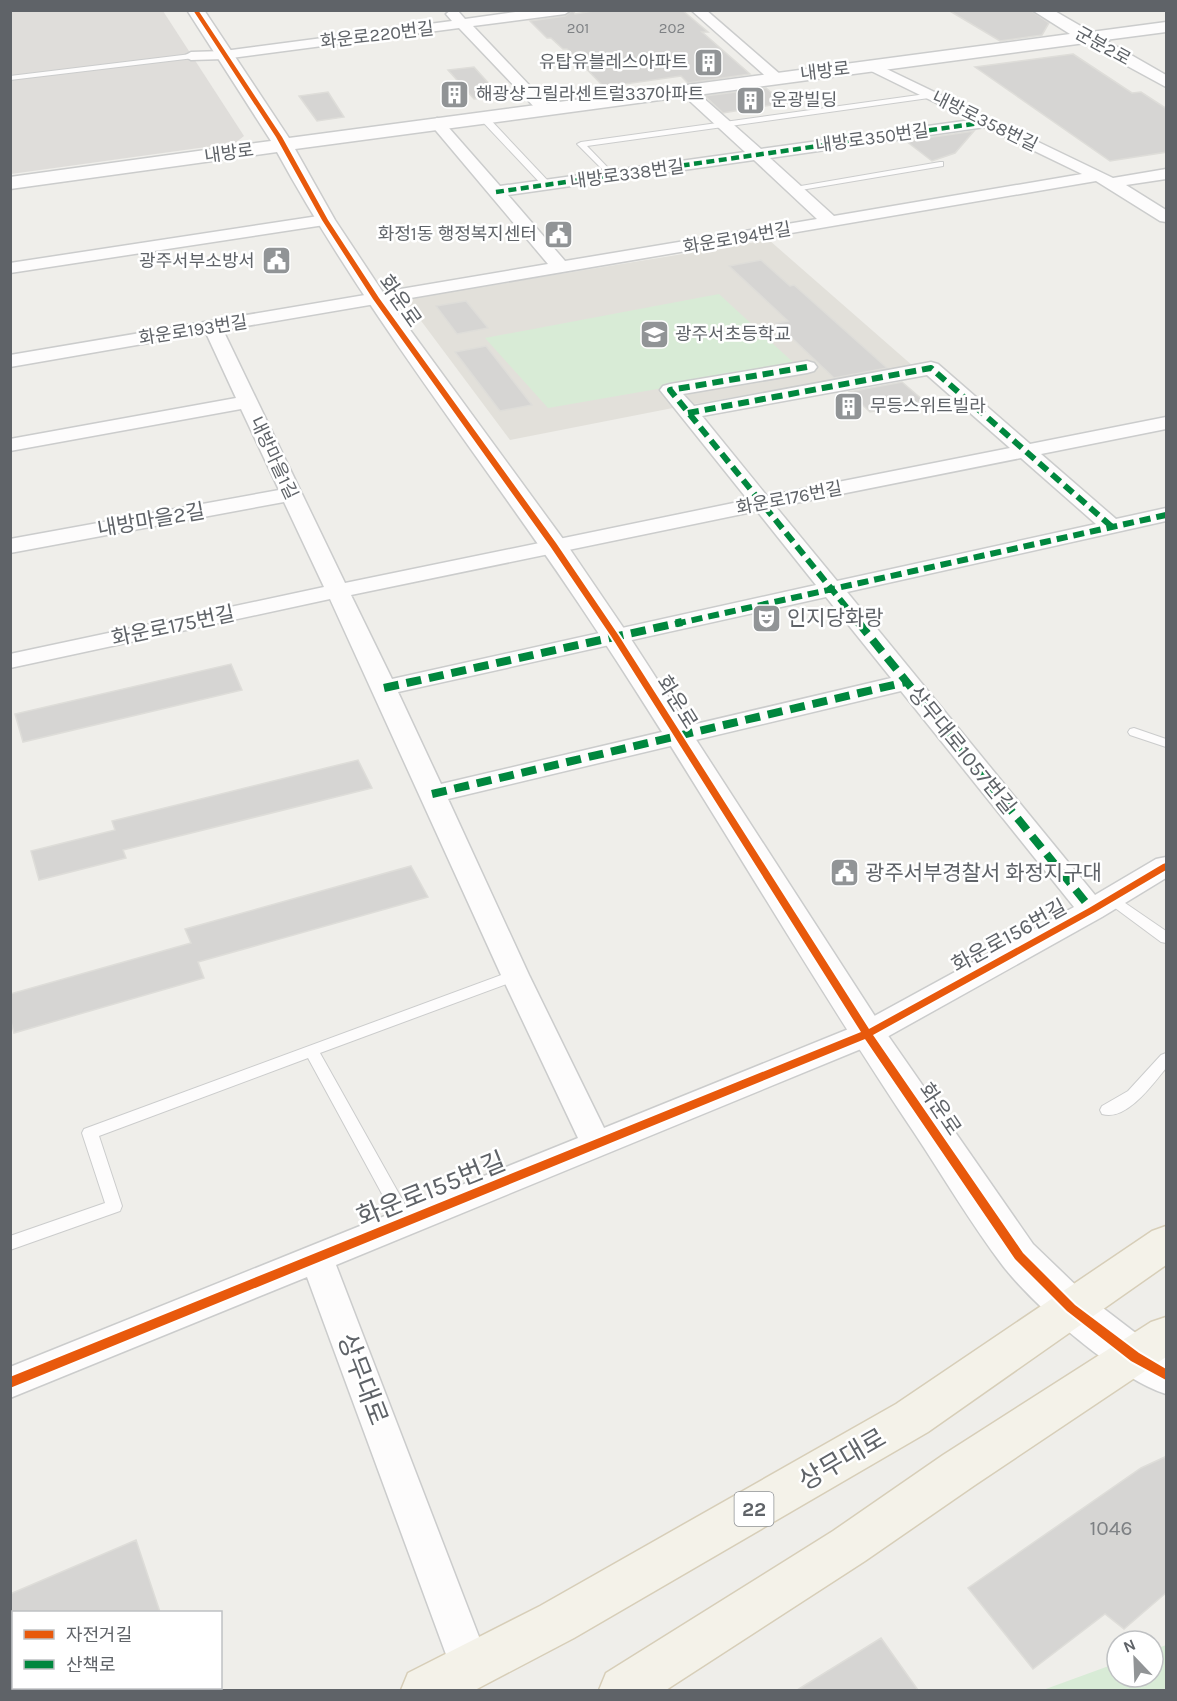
<svg xmlns="http://www.w3.org/2000/svg" width="1177" height="1701" viewBox="0 0 1177 1701" font-family="Karla,'Noto Sans KR',sans-serif">
  <style>
    .industrial { fill: #dfddda }
    .education { fill: #e2e0da }
    .green { fill: #d8ebd6 }
    .building { fill: #d6d5d3; stroke: #deddd9; stroke-width: 1.5 }
    .lines { fill: none; stroke-linecap: round; stroke-linejoin: round }
    .service-casing { stroke: #cbcccc; stroke-width: 2 }
    .minor-casing { stroke: #cbcccc; stroke-width: 3 }
    .tertiary-casing { stroke: #cbcccc; stroke-width: 3 }
    .primary-casing { stroke: #d7ceb8; stroke-width: 3 }
    .service { fill: #fdfcfc; fill-rule: evenodd }
    .minor { fill: #fdfcfc; fill-rule: evenodd }
    .tertiary { fill: #fdfcfc; fill-rule: evenodd }
    .primary { fill: #f4f2e9; fill-rule: evenodd }
    .quiet-far2 { stroke: #00873e; stroke-width: 4.5; stroke-dasharray: 8 4.5; stroke-linecap: butt }
    .quiet-far1 { stroke: #00873e; stroke-width: 6; stroke-dasharray: 11 6; stroke-linecap: butt }
    .quiet { stroke: #00873e; stroke-width: 8; stroke-dasharray: 15 8; stroke-linecap: butt }
    .cycleway-casing { stroke: #fff; stroke-width: 4 }
    .cycleway { fill: #e8590c; fill-rule: evenodd }
    .labels { text-anchor: middle; stroke-width: 5; stroke-linejoin: round; paint-order: stroke }
    .far-number-label { font-size: 15px; fill: #7e8184 }
    .far-street-label { font-size: 18px; fill: #5f6368; stroke: #fff }
    .far-poi-label { font-size: 18px; fill: #5f6368; stroke: #fff; text-anchor: start }
    .shield { fill: #fff; stroke: #8f9295; stroke-width: 1.5 }
    .shield-label { font-size: 20px; font-weight: bold; fill: #5f6368 }
    .street-label { font-size: 21px; fill: #5f6368; stroke: #fff }
    .poi-label { font-size: 21px; fill: #5f6368; stroke: #fff; text-anchor: start }
    .near-number-label { font-size: 21px; fill: #7e8184 }
    .near-street-label { font-size: 26px; fill: #5f6368; stroke: #fff }
  </style>
  <rect width="100%" height="100%" fill="#efeeea"/>
  <path class="industrial" d="M10,11H163L244,136L235,143L11,174Z"/>
  <path class="education" d="M769,240L913,366L683,406L510,440L407,302L413,298Z"/>
  <path class="green" d="M719,294L796,365L548,408L485,338Z
    M1166,1645V1690H1043L1117,1663V1677H1153V1650Z"/>
  <path class="building" d="M573,10L575,14L600,10H682L708,32H702L750,74L688,83L681,76L604,87L567,49H563L551,38H547L530,21L565,16Z
    M948,10H1030L1049,23L1042,35L1000,41Z
    M1073,54L1132,93L1141,92L1167,109V152L1110,161L975,67Z
    M474,67L500,96L474,99L448,70Z
    M766,88L784,103L723,113L705,96Z
    M328,92L344,117L317,121L299,96Z
    M974,131L955,153L932,161L906,141Z
    M761,260L790,286L794,285L887,368L834,378L776,323L788,321L729,266Z
    M466,301L488,328L457,334L436,306Z
    M486,346L532,405L500,411L455,352Z
    M902,382L924,401L870,412L849,392Z
    M231,664L242,690L23,742L15,714Z
    M358,760L372,788L123,850L126,858L39,880L31,851L115,830L112,821Z
    M411,866L428,897L198,962L204,978L14,1033L10,1018V994L191,943L185,929Z
    M1167,1456V1592L1124,1629L1105,1614L1033,1669L968,1588L1141,1468Z
    M136,1540L160,1612H10V1594Z
    M881,1638L918,1690H797Z"/>
  <g class="lines">
    <defs>
      <path id="service" d="M191,54H194V58L10,80V76Z
        M933,93H936V97L587,146L614,174V178H611L577,144L581,142Z
        M480,115H486L550,183V187H544L480,119Z
        M940,162H943V166L795,191L791,189L795,187Z
        M1134,728L1166,739V747L1130,735L1128,732L1130,729Z
        M1112,894L1166,931V943L1161,942L1107,902L1105,899Z
        M515,970L520,971L522,975L520,979L320,1053L412,1217L414,1222L412,1227L406,1229L400,1227L308,1058L99,1136L122,1206L120,1211L10,1250V1236L105,1203L82,1133L84,1129Z
        M1166,1053V1068C1153,1084 1126,1122 1102,1114L1100,1110L1102,1106L1128,1091L1161,1055Z"/>
      <path id="minor" d="M451,10L458,11L465,19L530,10H571L565,14L473,26L549,106L552,109L549,112H539L459,28L224,59L191,60L184,56L191,52L224,51L452,21L446,14Z
        M691,10H706L781,75L783,78L781,81H771Z
        M870,61L1113,178L1166,169V179L1126,185L1166,210V222L1160,221L1096,181L223,330L345,583L748,500L660,390L663,386L670,384L807,361L814,363L817,367L814,371L807,373L683,394L694,406L931,362L938,364L1030,444L1166,417V429L1041,454L1116,519L1166,508V521L847,592L1095,895L1156,859L1166,857V878L1102,917L878,1042L336,1265L491,1668L485,1682L471,1688L457,1682L451,1668L307,1277L10,1398V1367L578,1138L501,975L330,599L10,668V654L324,587L284,502L10,553V539L279,490L241,409L10,451V439L236,398L206,333L10,367V355L548,264L432,126L429,123L437,118L442,120L500,186L745,152L681,93L679,90L686,86L691,87L761,149L971,120L865,68L863,65ZM985,127L1082,174L834,216L770,158ZM754,160L817,219L565,261L508,195ZM927,375L1010,448L767,496L702,416ZM1021,458L1096,524L837,581L776,507ZM757,511L816,585L392,679L351,595ZM826,597L891,678L441,784L398,692ZM901,691L1074,907L856,1026L604,1128L529,975L448,799Z
        M325,215L331,216L334,220L331,224L10,273V263Z"/>
      <path id="tertiary" d="M187,10H204L289,138L1070,34L1032,10H1053L1091,32L1166,22V32L1105,40L1166,75V87L1085,43L295,149L335,220L386,297L563,539L629,636L880,1024L1033,1244L1086,1295L1150,1344L1166,1353V1394C1118,1379 1035,1307 1003,1266C971,1224 943,1176 913,1131C804,968 707,798 599,634C493,472 370,322 277,152L10,189V177L271,141Z"/>
      <path id="primary" d="M1166,1226V1265L928,1432L574,1638L475,1690H401L408,1673L540,1606L896,1404L1152,1231Z
        M1166,1317V1357L975,1485L865,1561L666,1690H599L606,1673L833,1531L943,1455L1151,1322Z"/>
    </defs>
    <use href="#service" class="service-casing"/>
    <use href="#minor" class="minor-casing"/>
    <use href="#tertiary" class="tertiary-casing"/>
    <use href="#primary" class="primary-casing"/>
    <use href="#service" class="service"/>
    <use href="#minor" class="minor"/>
    <use href="#tertiary" class="tertiary"/>
    <use href="#primary" class="primary"/>
    <path class="quiet-far2" d="M496,192L987,122"/>
    <path class="quiet-far1" d="M807,367L670,390L860,624
      M688,413L931,368L1112,527
      M675,624L1166,515"/>
    <path class="quiet" d="M858,622L1092,910
      M384,688L682,622
      M432,794L906,682"/>
    <defs>
      <path id="cycleway" d="M193,10H198L282,137L328,220L379,298L556,543L619,636L869,1029L1089,908L1163,864L1166,863V870L1095,912L873,1035L1023,1253L1075,1305L1139,1353L1166,1369V1380L1131,1361L1067,1311L1015,1259L865,1039L10,1388V1377L861,1032L611,636L550,546L373,299L322,220L276,137Z"/>
    </defs>
    <use href="#cycleway" class="cycleway-casing"/>
    <use href="#cycleway" class="cycleway"/>
  </g>
  <defs>
    <symbol id="building-square" viewBox="-11 -11 22 22"><rect x="-9" y="-9" width="18" height="18" rx="4" fill="#919496" stroke="#fff"/><path d="M-4-6H4V6H1V3H-1V6H-4ZM-2.5-4.3h1.7v1.8h-1.7ZM.8-4.3h1.7v1.8H.8ZM-2.5-1h1.7V.8h-1.7ZM.8-1h1.7V.8H.8Z" fill="#fff"/></symbol>
    <symbol id="civic-square" viewBox="-11 -11 22 22"><rect x="-9" y="-9" width="18" height="18" rx="4" fill="#919496" stroke="#fff"/><path d="M-.6-6.5H3V-4.5H.6V-3L4-1V1h2V6H-6V1h2V-1L-.6-3ZM-1.2 2.5V6h2.4V2.5Z" fill="#fff"/></symbol>
    <symbol id="school-square" viewBox="-11 -11 22 22"><rect x="-9" y="-9" width="18" height="18" rx="4" fill="#919496" stroke="#fff"/><path d="M0-5L7-2L0 1L-7-2ZM-4 1L0 2.5L4 1V4Q0 6-4 4Z" fill="#fff"/></symbol>
    <symbol id="theatre-square" viewBox="-11 -11 22 22"><rect x="-9" y="-9" width="18" height="18" rx="4" fill="#919496" stroke="#fff"/><path d="M-5-5.5Q0-4 5-5.5V0Q5 5 0 6Q-5 5-5 0ZM-3.3-2.5H-1v1.5H-3.3ZM1-2.5H3.3v1.5H1ZM-2.8 1Q0 5.5 2.8 1Z" fill="#fff"/></symbol>
  </defs>
  <g fill-rule="evenodd">
    <use href="#building-square" x="692" y="46" width="33" height="33"/>
    <use href="#building-square" x="438" y="78" width="33" height="33"/>
    <use href="#building-square" x="734" y="84" width="33" height="33"/>
    <use href="#civic-square" x="542" y="218" width="33" height="33"/>
    <use href="#civic-square" x="260" y="244" width="33" height="33"/>
    <use href="#school-square" x="638" y="318" width="33" height="33"/>
    <use href="#building-square" x="832" y="390" width="33" height="33"/>
    <use href="#theatre-square" x="750" y="602" width="33" height="33"/>
    <use href="#civic-square" x="828" y="856" width="33" height="33"/>
  </g>
  <g class="labels">
    <g class="far-number-label">
      <text x="578" y="33">201</text>
      <text x="672" y="33">202</text>
    </g>
    <g class="far-street-label">
      <text transform="translate(377 35) rotate(-7)" y="6">화운로220번길</text>
      <text transform="translate(1103 46) rotate(29)" y="6">군분2로</text>
      <text transform="translate(825 71) rotate(-7)" y="6">내방로</text>
      <text transform="translate(985 121) rotate(26)" y="6">내방로358번길</text>
      <text transform="translate(872 138) rotate(-8)" y="6">내방로350번길</text>
      <text transform="translate(229 153) rotate(-8)" y="6">내방로</text>
      <text transform="translate(627 174) rotate(-8)" y="6">내방로338번길</text>
      <text transform="translate(737 238) rotate(-10)" y="6">화운로194번길</text>
      <text transform="translate(193 330) rotate(-9)" y="6">화운로193번길</text>
      <text transform="translate(274 458) rotate(65)" y="6">내방마을1길</text>
      <text transform="translate(789 498) rotate(-11)" y="6">화운로176번길</text>
    </g>
    <g class="far-poi-label">
      <text x="688" y="68" text-anchor="end">유탑유블레스아파트</text>
      <text x="476" y="100">해광샹그릴라센트럴337아파트</text>
      <text x="771" y="106">운광빌딩</text>
      <text x="537" y="240" text-anchor="end">화정1동 행정복지센터</text>
      <text x="255" y="267" text-anchor="end">광주서부소방서</text>
      <text x="675" y="340">광주서초등학교</text>
      <text x="870" y="412">무등스위트빌라</text>
    </g>
    <rect class="shield" x="734.5" y="1492" width="39" height="34" rx="4.5"/>
    <g class="shield-label">
      <text x="754" y="1516">22</text>
    </g>
    <g class="street-label">
      <text transform="translate(400 301) rotate(55)" y="7">화운로</text>
      <text transform="translate(151 520) rotate(-10)" y="7">내방마을2길</text>
      <text transform="translate(173 626) rotate(-12)" y="7">화운로175번길</text>
      <text transform="translate(677 702) rotate(58)" y="7">화운로</text>
      <text transform="translate(962 750) rotate(51)" y="7">상무대로1057번길</text>
      <text transform="translate(1009 936) rotate(-29)" y="7">화운로156번길</text>
      <text transform="translate(940 1109) rotate(56)" y="7">화운로</text>
    </g>
    <g class="poi-label">
      <text x="787" y="625">인지당화랑</text>
      <text x="865" y="880">광주서부경찰서 화정지구대</text>
    </g>
    <g class="near-number-label">
      <text x="1111" y="1535">1046</text>
    </g>
    <g class="near-street-label">
      <text transform="translate(431 1189) rotate(-22)" y="9">화운로155번길</text>
      <text transform="translate(363 1379) rotate(69)" y="9">상무대로</text>
      <text transform="translate(842 1459) rotate(-30)" y="9">상무대로</text>
    </g>
  </g>
  <rect width="1177" height="1701" fill="none" stroke="#5f6368" stroke-width="24"/>
  <rect x="12" y="1611" width="210" height="78" fill="#ffffff" stroke="#bfc1c3" stroke-width="1.5"/>
  <rect x="24" y="1630" width="30" height="9" fill="#e8590c" stroke="#bfc1c3" stroke-width="1.5"/>
  <text x="66" y="1641" font-size="18" fill="#5f6368">자전거길</text>
  <rect x="24" y="1660" width="30" height="9" fill="#00873e" stroke="#bfc1c3" stroke-width="1.5"/>
  <text x="66" y="1671" font-size="18" fill="#5f6368">산책로</text>
  <g transform="translate(1135 1659) rotate(337)"><circle r="28" fill="#ffffff" stroke="#bfc1c3" stroke-width="1.5"/>
  <path d="M0-4.5L10 22L0 15L-10 22Z" fill="#919496"/>
  <text y="-9" font-size="16" font-weight="bold" text-anchor="middle" fill="#5f6368">N</text>
  </g>
</svg>
